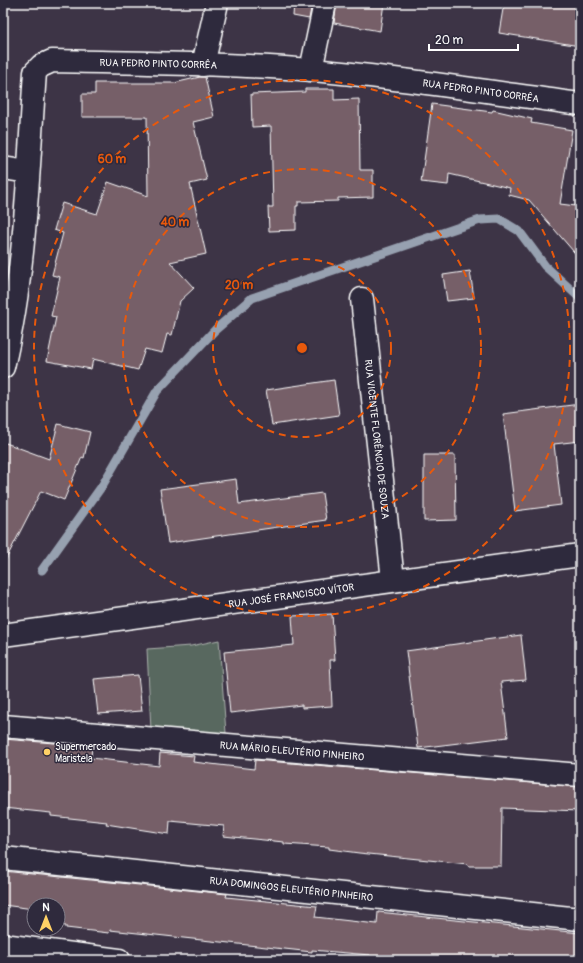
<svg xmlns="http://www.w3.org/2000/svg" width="583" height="963" viewBox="0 0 583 963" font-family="Pangolin,sans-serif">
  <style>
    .green { fill: #58675e; stroke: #acb3ae }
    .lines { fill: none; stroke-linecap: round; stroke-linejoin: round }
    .stream { stroke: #97a1b0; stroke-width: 9 }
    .building { fill: #765e68; stroke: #fff }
    .street-casing { stroke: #fff; stroke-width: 25 }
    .secondary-casing { stroke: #fff; stroke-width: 25 }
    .street { stroke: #2f2a3d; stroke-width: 22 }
    .secondary { stroke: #2f2a3d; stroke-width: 22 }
    .ring { fill: none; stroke: #e8590c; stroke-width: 2; stroke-dasharray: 7 5 }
    .poi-dot { fill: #ffd166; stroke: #2f2a3d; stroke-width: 1.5 }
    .labels { text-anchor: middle; stroke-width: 3; stroke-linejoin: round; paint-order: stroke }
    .street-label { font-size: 10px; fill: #fff; stroke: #2f2a3d }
    .poi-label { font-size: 10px; fill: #fff; stroke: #2f2a3d; text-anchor: start }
    .centre { fill: #e8590c; stroke: #2f2a3d; stroke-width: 2 }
    .ring-label { font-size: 12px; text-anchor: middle; font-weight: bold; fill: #e8590c; stroke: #2f2a3d; stroke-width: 3; stroke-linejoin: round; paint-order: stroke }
  </style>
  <rect width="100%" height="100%" fill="#3d3446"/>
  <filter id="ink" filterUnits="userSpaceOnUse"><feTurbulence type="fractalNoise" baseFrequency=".025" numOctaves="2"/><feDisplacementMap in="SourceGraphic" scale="8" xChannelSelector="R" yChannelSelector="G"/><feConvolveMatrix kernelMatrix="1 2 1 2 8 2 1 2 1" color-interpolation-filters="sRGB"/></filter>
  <g filter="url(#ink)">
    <path class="green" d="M219,640L226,733L151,730L147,649L191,646Z"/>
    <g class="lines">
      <path class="stream" d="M42,570L102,486L157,391L215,330L252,298L480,220L499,219L519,231L545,266L580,298"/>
    </g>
    <path class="building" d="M294,3H312L309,19L293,16Z
      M337,3H384L380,31L334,23Z
      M504,3H580V46L499,33Z
      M200,77H205L214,117L193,122L207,180L190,184L206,254L170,262L194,288L180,301L172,335L167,334L162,353L145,349L138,370L93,359L91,369L47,361L56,317L51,316L60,277L52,275L63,233L54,230L62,203L97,214L108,182L148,196L147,117H82V94H95V83H174Z
      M305,89H334V100L359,99L360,170H373V197L338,198V201L298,202V206H296V230L269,231L268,207H273L271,126L252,127L251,94L305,92Z
      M432,104L492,112L493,110L532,119L531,123L572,130L560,204L576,206L575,212L580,213V259L529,200L509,195L510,188L449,174L448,185L421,182Z
      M470,271L474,298L447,301L443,275Z
      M334,380L339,415L272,425L266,390Z
      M580,404V441L554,444L561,505L515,511L503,414Z
      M58,424L90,432L84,458L82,457L64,500L41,491L3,565V442L49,459Z
      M424,455H455L456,520L424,521Z
      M236,479L239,504L322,493L326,520L168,543L160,489Z
      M332,614L335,660H330L332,706L302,708V705L230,713L224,652L294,645L292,616Z
      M521,635L526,680L501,682L508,737L418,748L406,651Z
      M138,675L142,711L98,714L94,679Z
      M3,739L92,746L91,758L159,766L160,753L194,756L193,762L254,769L255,760L580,787V811L502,808L501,866H468V864L359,853L329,849V847L284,844V842L223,836L224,826L170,821L169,834L106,824L107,822L51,816V813L3,808Z
      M3,871L227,894L226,897L317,906L315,917L377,924L378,912L580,933V960H369L370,955L312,950V952L110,930L109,933L66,928V926L58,925V905H34V909L3,905Z"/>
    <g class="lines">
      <defs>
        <g id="street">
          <path d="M203,65L217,3"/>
          <path d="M311,70L325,3"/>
          <path d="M3,168L28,172"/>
          <path id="s1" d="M362,299L393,580"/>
          <path id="s2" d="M3,367C26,271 28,170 35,72L41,66L52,61C139,63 226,63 312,70C402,78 491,92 580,104"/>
          <path id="s3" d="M3,726L580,775"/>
          <path id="s4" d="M3,858L580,919"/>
          <path d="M3,945L119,960"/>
        </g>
        <g id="secondary">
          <path id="s5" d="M3,635L580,555"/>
        </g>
      </defs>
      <use href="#street" class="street-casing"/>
      <use href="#secondary" class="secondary-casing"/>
      <use href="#street" class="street"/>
      <use href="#secondary" class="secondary"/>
    </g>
  </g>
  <g class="ring">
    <circle cx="302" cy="348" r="89"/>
    <circle cx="302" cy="348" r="179"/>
    <circle cx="302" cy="348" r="268"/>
  </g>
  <circle class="poi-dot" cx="47" cy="752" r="4"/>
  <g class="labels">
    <g class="street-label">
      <text dy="4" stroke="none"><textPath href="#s2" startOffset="424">RUA PEDRO PINTO CORRÊA</textPath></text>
      <text dy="4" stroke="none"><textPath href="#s2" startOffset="748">RUA PEDRO PINTO CORRÊA</textPath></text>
      <text dy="4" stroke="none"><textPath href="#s1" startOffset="141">RUA VICENTE FLORÊNCIO DE SOUZA</textPath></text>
      <text dy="4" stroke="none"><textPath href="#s5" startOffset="291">RUA JOSÉ FRANCISCO VÍTOR</textPath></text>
      <text dy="4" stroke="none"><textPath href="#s3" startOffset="290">RUA MÁRIO ELEUTÉRIO PINHEIRO</textPath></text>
      <text dy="4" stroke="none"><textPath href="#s4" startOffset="290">RUA DOMINGOS ELEUTÉRIO PINHEIRO</textPath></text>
    </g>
    <g class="poi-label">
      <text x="55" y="750">Supermercado<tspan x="55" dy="12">Maristela</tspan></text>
    </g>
  </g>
  <circle cx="302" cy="348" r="6" class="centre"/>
  <g class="ring-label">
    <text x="112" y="163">60 m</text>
    <text x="175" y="226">40 m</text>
    <text x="239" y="289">20 m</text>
  </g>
  <rect width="583" height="963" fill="none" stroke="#2f2a3d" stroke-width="16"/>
  <rect x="8" y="8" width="567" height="947" fill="none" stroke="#fff" stroke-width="1.5" filter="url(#ink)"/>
  <g transform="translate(46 917)"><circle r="19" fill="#2f2a3d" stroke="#827f8b"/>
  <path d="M0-3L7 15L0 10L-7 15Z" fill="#ffd166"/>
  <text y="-6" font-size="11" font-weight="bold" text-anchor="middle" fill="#ffffff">N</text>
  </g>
  <path d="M429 44v6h89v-6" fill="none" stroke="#ffffff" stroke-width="2"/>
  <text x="435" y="44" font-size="12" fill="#ffffff" stroke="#2f2a3d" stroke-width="3" paint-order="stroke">20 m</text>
</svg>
